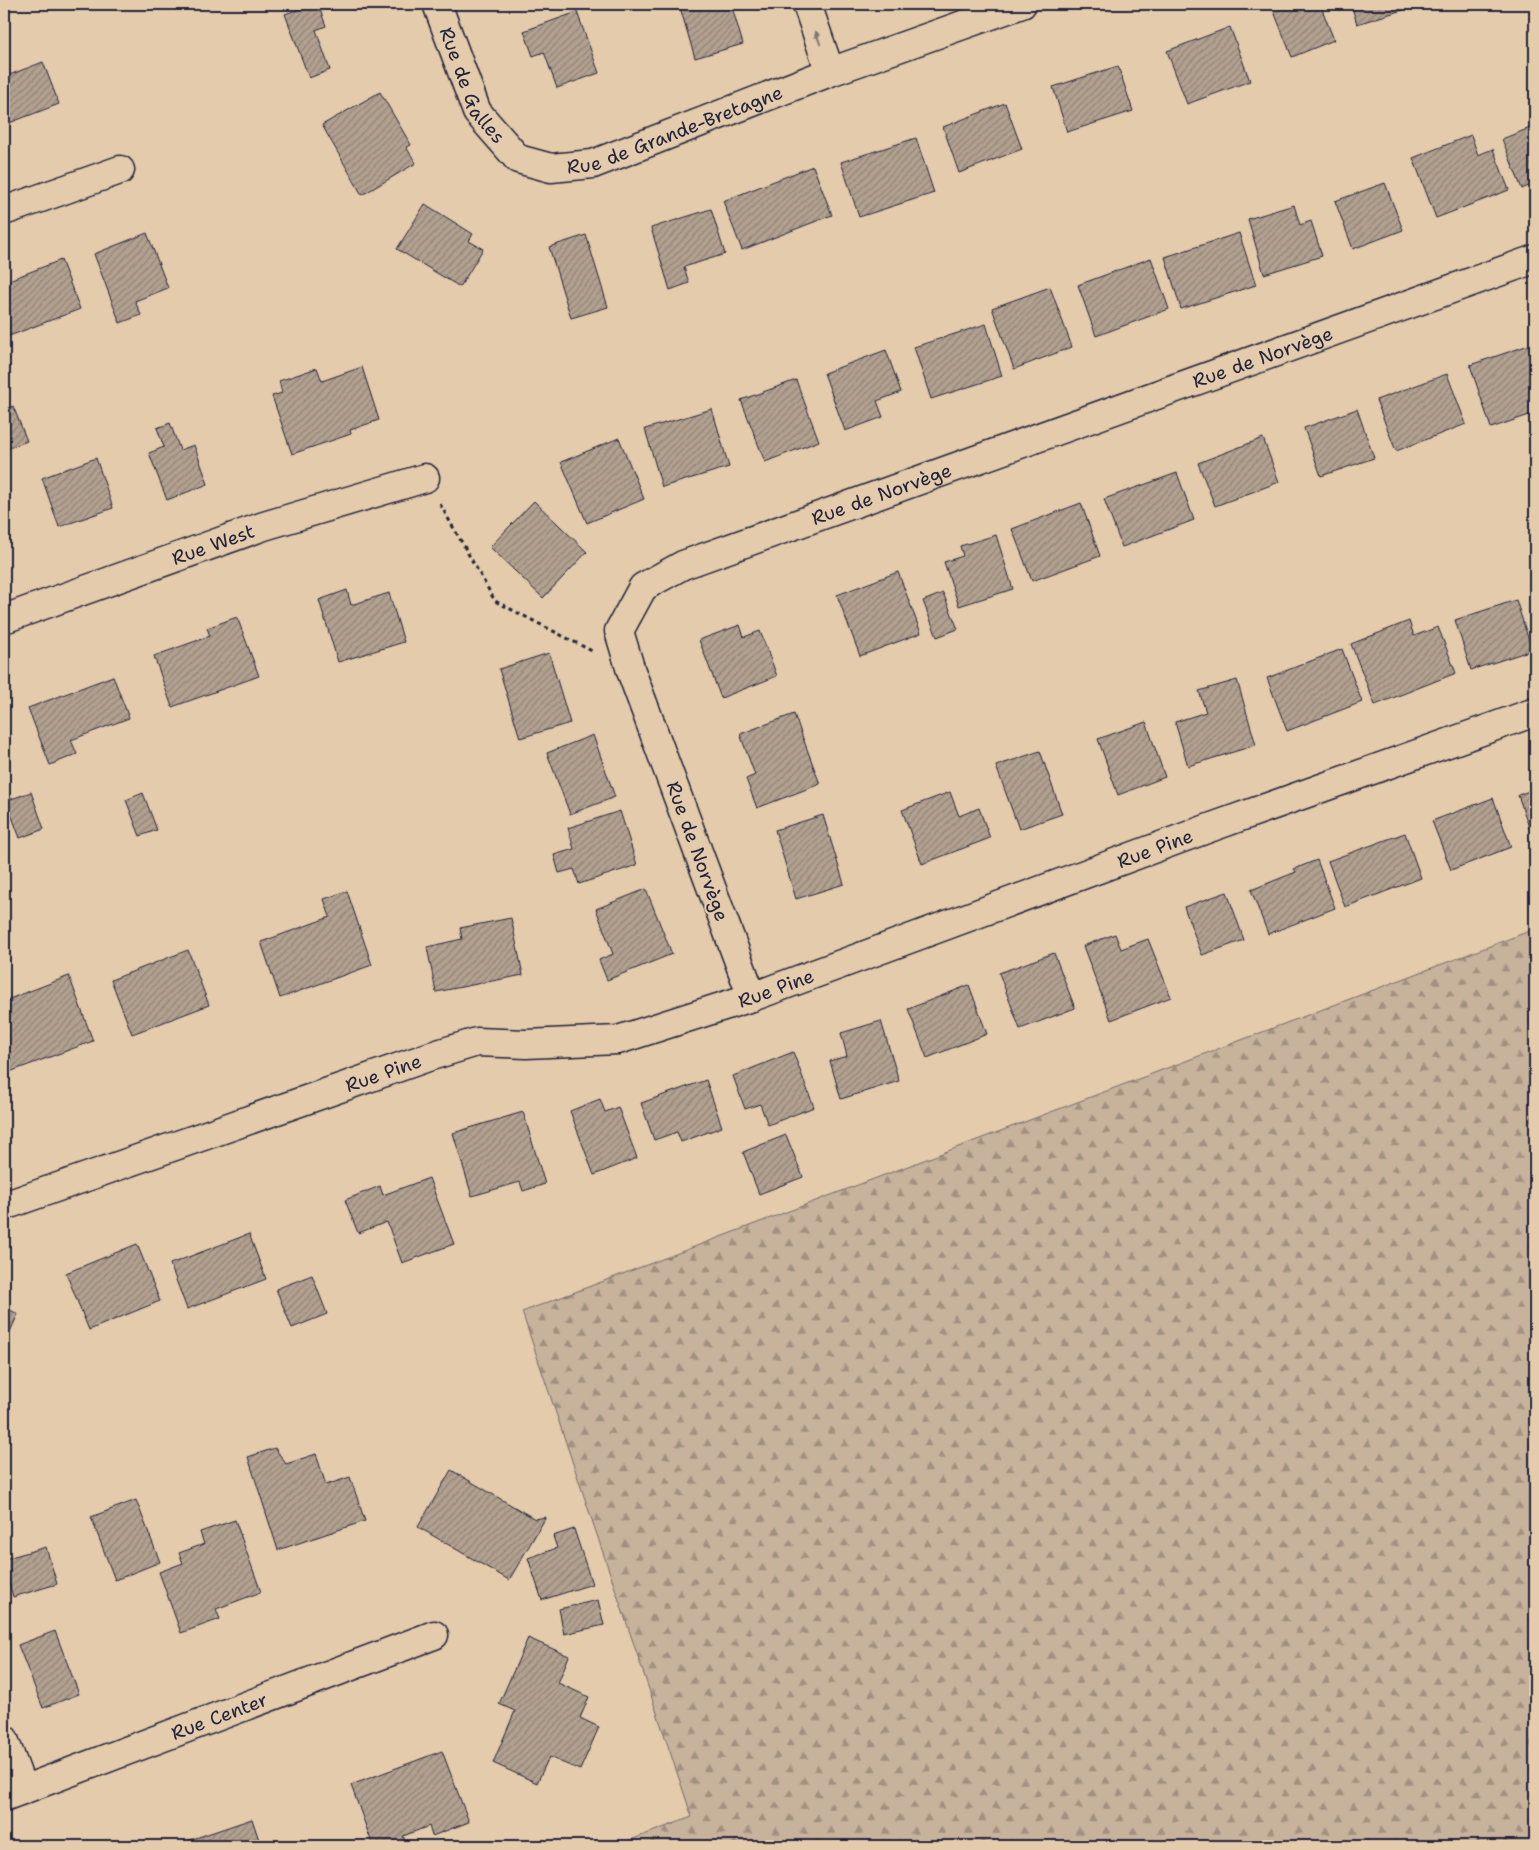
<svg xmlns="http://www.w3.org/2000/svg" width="1539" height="1850" viewBox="0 0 1539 1850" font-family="'Shantell Sans',sans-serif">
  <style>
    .forest { fill: url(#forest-firs); stroke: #746a6b }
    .building { fill: url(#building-hatch); stroke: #22223b }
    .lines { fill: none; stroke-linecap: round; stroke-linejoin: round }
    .street-casing { stroke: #22223b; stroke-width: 31 }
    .path { stroke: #22223b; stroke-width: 3; stroke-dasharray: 4 4; stroke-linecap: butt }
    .street { stroke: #e3cbab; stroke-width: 28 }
    .oneway { fill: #827673 }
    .labels { text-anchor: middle; stroke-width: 4; stroke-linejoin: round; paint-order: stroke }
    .street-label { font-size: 19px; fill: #22223b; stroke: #e3cbab }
  </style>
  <defs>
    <pattern id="forest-firs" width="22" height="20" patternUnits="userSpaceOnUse" patternTransform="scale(1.25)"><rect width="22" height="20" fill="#c7b29b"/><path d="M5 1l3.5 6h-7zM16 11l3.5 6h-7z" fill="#a19080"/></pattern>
    <pattern id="building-hatch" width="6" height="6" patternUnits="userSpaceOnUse" patternTransform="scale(1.25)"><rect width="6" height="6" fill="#b3a190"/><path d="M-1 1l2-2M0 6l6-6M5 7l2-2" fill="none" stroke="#918377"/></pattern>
  </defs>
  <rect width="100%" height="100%" fill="#e3cbab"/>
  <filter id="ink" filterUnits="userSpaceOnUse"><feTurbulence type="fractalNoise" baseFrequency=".02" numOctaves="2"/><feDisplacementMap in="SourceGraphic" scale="10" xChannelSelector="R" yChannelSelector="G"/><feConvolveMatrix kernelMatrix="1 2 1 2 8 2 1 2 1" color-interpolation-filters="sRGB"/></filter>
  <g filter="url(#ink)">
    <path class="forest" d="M1535,929V1846H614L692,1817L522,1312Z"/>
    <path class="building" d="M313,4H318L326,26L316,30L330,70L309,78L285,14Z
      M679,4H731L743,44L695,58Z
      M1271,4H1320L1334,40L1292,57Z
      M1351,4H1422L1357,24Z
      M577,12L599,73L557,88L544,52L533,56L524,31Z
      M1230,27L1250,81L1187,104L1167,51Z
      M43,62L59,104L4,125V77Z
      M1118,66L1133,111L1067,132L1053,87Z
      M380,92L411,145L406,147L416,163L362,195L322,125Z
      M1005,103L1022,149L959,173L943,127Z
      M1535,126V183L1522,189L1502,139Z
      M1471,135L1478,155L1493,149L1509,190L1436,218L1413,158Z
      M916,138L934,193L859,217L841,162Z
      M813,166L832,215L742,250L723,201Z
      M1385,183L1403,230L1353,249L1335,201Z
      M425,204L473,234L469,241L483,249L460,287L397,249Z
      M1294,205L1300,225L1311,221L1322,256L1264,274L1248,219Z
      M711,209L725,254L684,267L689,283L670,290L651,228Z
      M147,233L168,288L135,301L141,315L120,323L94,254Z
      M1239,233L1256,285L1181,309L1165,257Z
      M586,235L608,307L571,318L549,247Z
      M1151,258L1169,309L1096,336L1078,285Z
      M61,260L80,309L4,338V282Z
      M1050,287L1072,347L1014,369L992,308Z
      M986,324L1002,376L931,399L914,347Z
      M1535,343V413L1491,428L1470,365Z
      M886,350L901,392L877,401L883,417L845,431L824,373Z
      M362,367L379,420L350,430L351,434L292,454L272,396L282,393L279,381L317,368L322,381Z
      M1447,374L1466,424L1396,451L1376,400Z
      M796,380L819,441L765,462L741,400Z
      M13,406L27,441L4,450V410Z
      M712,409L729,467L662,487L645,429Z
      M1357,409L1374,458L1321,476L1304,428Z
      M170,423L180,450L194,445L208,484L167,500L149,453L164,447L157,428Z
      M619,438L644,499L587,523L561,462Z
      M1263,438L1279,482L1215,506L1198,463Z
      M96,458L113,508L59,527L42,478Z
      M1177,473L1194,520L1122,547L1104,499Z
      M534,501L587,552L543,598L490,547Z
      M1081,503L1100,556L1032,581L1012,529Z
      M996,535L1013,589L959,606L944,562L963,556L960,546Z
      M898,572L921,633L860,656L837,595Z
      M347,590L351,605L389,593L404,642L338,662L319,600Z
      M943,593L958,629L937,637L923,601Z
      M1516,600L1532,650L1471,670L1455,620Z
      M237,617L259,676L172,707L154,656L210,636L207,628Z
      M1409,621L1414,636L1438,627L1456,673L1375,705L1351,644Z
      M740,625L744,637L760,631L777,676L721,698L699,640Z
      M1342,649L1362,702L1287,731L1267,678Z
      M549,653L570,723L520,738L499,669Z
      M113,676L129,718L71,740L77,754L50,765L28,708Z
      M1237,680L1256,745L1188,766L1175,722L1206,712L1199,691Z
      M794,714L820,784L757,808L746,779L755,775L740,734Z
      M1146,722L1165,777L1118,795L1098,739Z
      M593,735L615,797L570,814L547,753Z
      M1040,751L1062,814L1019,829L996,766Z
      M1535,789V828L1530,830L1518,795Z
      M31,792L44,829L20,838L6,801Z
      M950,792L959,816L979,808L990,838L922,864L902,810Z
      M143,793L157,830L140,836L126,800Z
      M1493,798L1511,847L1451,870L1432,821Z
      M620,811L637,865L579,884L574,869L559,873L554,855L574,849L568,828Z
      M823,815L844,884L796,899L775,830Z
      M1405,833L1421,878L1345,907L1328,861Z
      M1317,860L1335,908L1268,934L1251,890L1296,872L1294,869Z
      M646,889L672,954L607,980L599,960L613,954L596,909Z
      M347,891L372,965L280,998L261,942L330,917L324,899Z
      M1227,892L1244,940L1202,955L1184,907Z
      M511,918L523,975L436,992L427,947L462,939L460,928Z
      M1115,934L1121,949L1148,939L1171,997L1111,1020L1083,946Z
      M188,950L209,1005L132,1034L111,980Z
      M1054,953L1075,1008L1020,1029L999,973Z
      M69,976L93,1041L4,1074V1001Z
      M969,985L987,1034L927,1058L908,1009Z
      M881,1021L899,1081L841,1099L830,1061L847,1056L841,1033Z
      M793,1052L814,1107L768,1125L760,1104L745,1109L733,1076Z
      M706,1080L722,1127L681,1142L677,1132L654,1140L641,1103Z
      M600,1099L605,1112L618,1107L637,1158L594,1175L570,1111Z
      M523,1112L545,1184L523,1191L520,1182L472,1196L453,1133Z
      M786,1135L803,1177L759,1194L743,1152Z
      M429,1178L454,1244L402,1263L387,1222L358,1233L345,1200L380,1186L383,1195Z
      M249,1234L266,1279L187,1309L170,1264Z
      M137,1244L160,1301L89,1330L66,1273Z
      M312,1275L327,1314L292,1328L276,1289Z
      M4,1307L18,1314L4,1345Z
      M275,1448L286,1464L316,1454L326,1485L350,1477L365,1521L278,1550L248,1457Z
      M451,1470L535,1519L546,1517L509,1580L418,1527Z
      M136,1500L160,1562L115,1580L91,1517Z
      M235,1520L261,1592L216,1609L220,1619L181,1633L159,1572L183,1563L179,1553L204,1544L200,1532Z
      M574,1529L592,1584L542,1600L528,1558L557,1548L553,1536Z
      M46,1547L57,1584L13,1597L4,1565V1559Z
      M598,1600L604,1625L564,1634L559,1609Z
      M55,1631L79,1694L43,1708L18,1645Z
      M528,1638L569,1656L558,1683L589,1697L580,1718L599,1727L580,1770L549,1757L537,1783L493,1763L515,1711L499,1704Z
      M442,1751L469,1822L432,1836L429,1826L403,1836L407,1846H373L351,1785Z
      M252,1819L261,1846H172Z"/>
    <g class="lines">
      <defs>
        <g id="street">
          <path id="s1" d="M437,4L477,112L518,159L551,168L593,164L830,72L1022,4"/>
          <path d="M807,4L830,72"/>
          <path d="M4,211L120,170"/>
          <path id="s2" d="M4,619L264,526L425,478"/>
          <path id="s3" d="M752,997L631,671L619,631L643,587L683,565L1535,259"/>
          <path id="s4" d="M4,1206L431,1056L477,1042L526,1044L618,1040L752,997L1212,827L1535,712"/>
          <path d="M4,1739L23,1790"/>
          <path id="s5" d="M4,1797L434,1635"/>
        </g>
      </defs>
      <use href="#street" class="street-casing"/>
      <path class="path" d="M440,504L495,601L592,651"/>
      <use href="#street" class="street"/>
    </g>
    <defs><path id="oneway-solid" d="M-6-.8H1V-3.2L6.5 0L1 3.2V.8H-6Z" transform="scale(1.25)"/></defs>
    <use class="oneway" href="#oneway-solid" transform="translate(818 38) rotate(-109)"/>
  </g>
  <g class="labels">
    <g class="street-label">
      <text dy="7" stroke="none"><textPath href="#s1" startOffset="89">Rue de Galles</textPath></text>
      <text dy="7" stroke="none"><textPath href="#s1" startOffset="342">Rue de Grande-Bretagne</textPath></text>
      <text dy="7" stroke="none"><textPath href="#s3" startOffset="1101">Rue de Norvège</textPath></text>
      <text dy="7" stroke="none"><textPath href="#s3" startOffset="696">Rue de Norvège</textPath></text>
      <text dy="7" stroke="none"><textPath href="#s2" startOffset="222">Rue West</textPath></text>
      <text dy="7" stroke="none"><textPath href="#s4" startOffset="1212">Rue Pine</textPath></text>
      <text transform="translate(698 851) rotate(70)" y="7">Rue de Norvège</text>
      <text dy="7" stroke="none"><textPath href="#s4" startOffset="808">Rue Pine</textPath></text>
      <text dy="7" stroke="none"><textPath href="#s4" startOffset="402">Rue Pine</textPath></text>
      <text dy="7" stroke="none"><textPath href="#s5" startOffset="230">Rue Center</textPath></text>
    </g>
  </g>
  <rect width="1539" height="1850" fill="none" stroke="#e3cbab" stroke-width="20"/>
  <rect x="10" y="10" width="1519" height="1830" fill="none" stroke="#22223b" stroke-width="2" filter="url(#ink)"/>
</svg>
